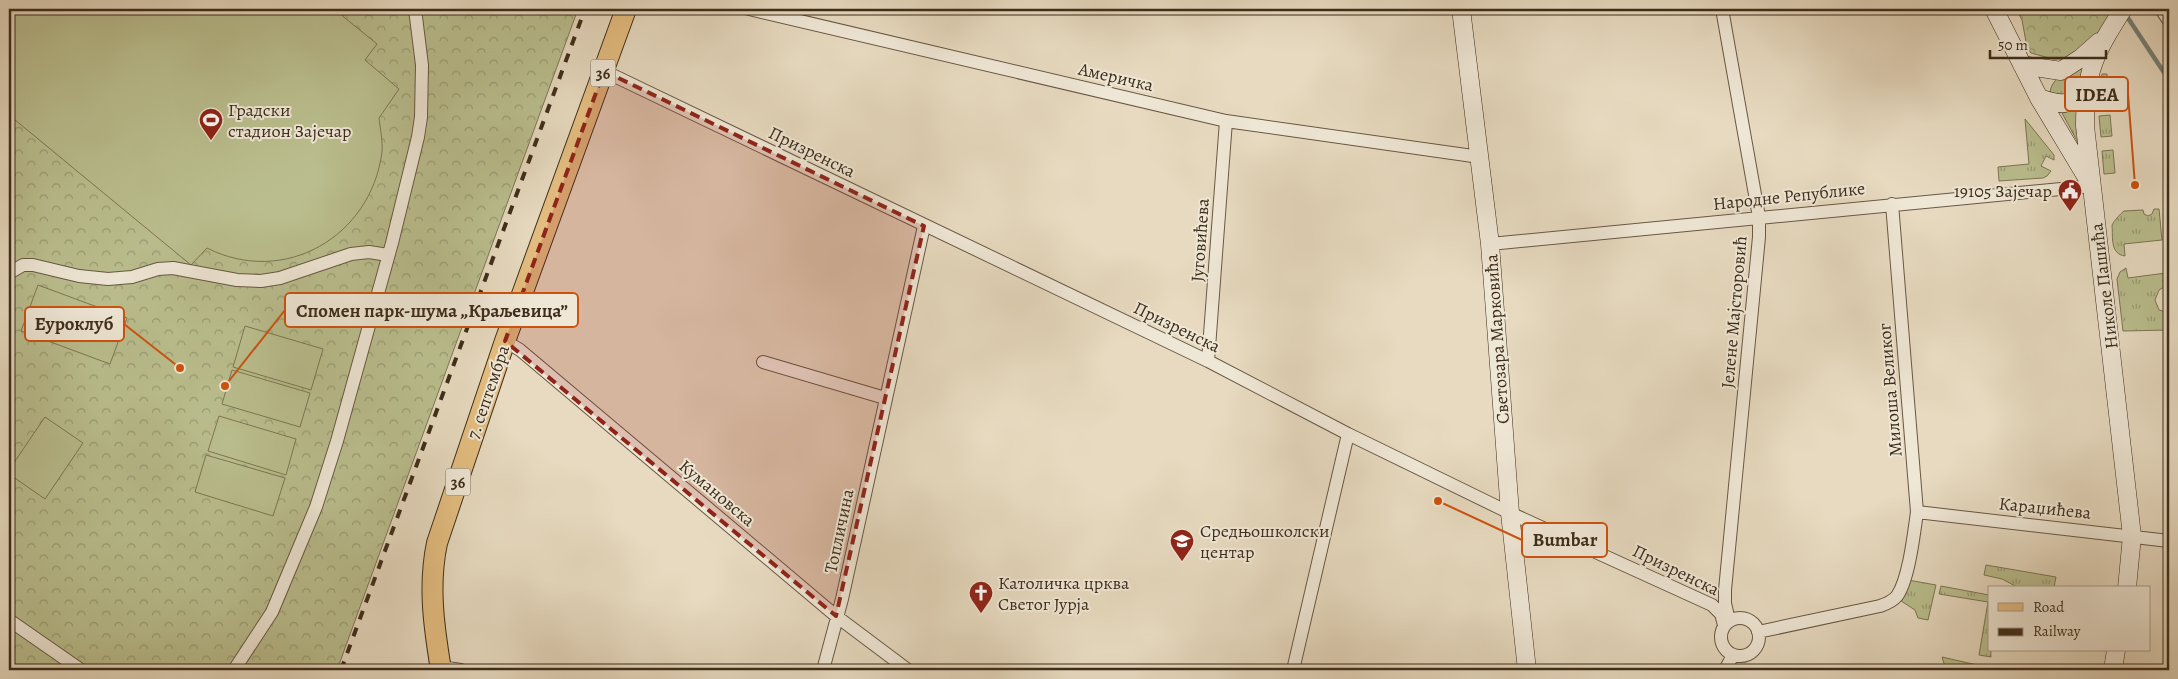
<svg xmlns="http://www.w3.org/2000/svg" width="2178" height="679" viewBox="0 0 2178 679" font-family="Alegreya,serif">
  <style>
    .grass { fill: url(#grass-tufts); stroke: #7c7654 }
    .forest { fill: url(#forest-crowns); stroke: #7c7654 }
    .pitch { fill: #babe8e; stroke: #7c7654 }
    .lines { fill: none; stroke-linecap: round; stroke-linejoin: round }
    .stream { stroke: #738278; stroke-width: 4.5 }
    .street-casing { stroke: #685844; stroke-width: 14 }
    .secondary-casing { stroke: #3d2d1a; stroke-width: 19 }
    .primary-casing { stroke: #3d2d1a; stroke-width: 22 }
    .street { stroke: #efe7d6; stroke-width: 12 }
    .secondary { stroke: #efe7d6; stroke-width: 18 }
    .primary { stroke: #e4bd80; stroke-width: 20 }
    .rail { stroke: #3d2d1a; stroke-width: 4; stroke-dasharray: 9 9; stroke-linecap: butt }
    .marked { fill: #8f2418; fill-opacity: 0.2; stroke: #8f2418; stroke-width: 4; stroke-dasharray: 10 6; stroke-linejoin: round }
    .labels { text-anchor: middle; stroke-width: 4; stroke-linejoin: round; paint-order: stroke }
    .shield { fill: #efe7d6; stroke: #726552; stroke-width: 1 }
    .shield-label { font-size: 16px; font-weight: bold; fill: #3d2d1a }
    .street-label { font-size: 18px; fill: #3d2d1a; stroke: #efe7d6 }
    .poi-label { font-size: 18px; fill: #3d2d1a; stroke: #efe7d6; text-anchor: start }
    .leader { fill: none; stroke: #ce520e; stroke-width: 2 }
    .callout-dot { fill: #ce520e; stroke: #efe7d6; stroke-width: 2 }
    .callout { fill: #efe7d6; stroke: #ce520e; stroke-width: 2 }
    .callout-label { font-size: 19px; text-anchor: middle; font-weight: bold; fill: #3d2d1a }
  </style>
  <defs>
    <pattern id="grass-tufts" width="24" height="20" patternUnits="userSpaceOnUse" patternTransform="scale(1.25)"><rect width="24" height="20" fill="#babe8e"/><path d="M3 7l-1-3M5 7V3M7 7l1-3M15 17l-1-3M17 17v-4M19 17l1-3" fill="none" stroke="#989b73"/></pattern>
    <pattern id="forest-crowns" width="20" height="18" patternUnits="userSpaceOnUse" patternTransform="scale(1.25)"><rect width="20" height="18" fill="#babe8e"/><path d="M2 6a3 3 0 1 1 6 0M12 15a3 3 0 1 1 6 0" fill="none" stroke="#989b73"/></pattern>
  </defs>
  <rect width="100%" height="100%" fill="#e7dac0"/>
  <filter id="stains"><feTurbulence type="fractalNoise" baseFrequency=".004" numOctaves="4"/><feColorMatrix values="0 0 0 0 .2 0 0 0 0 .09 0 0 0 0 .02 0 0 0 .5 -.17"/></filter>
  <radialGradient id="worn" r=".72"><stop offset=".6" stop-color="#630" stop-opacity="0"/><stop offset="1" stop-color="#630" stop-opacity=".3"/></radialGradient>
  <path class="grass" d="M2085,63L2079,88L2074,95L2050,94C2050,77 2071,70 2085,63Z
    M2102,74H2107L2109,110H2099V96Z
    M2080,108L2083,152L2062,113Z
    M2110,115L2112,136L2101,137L2099,116Z
    M2025,119L2054,155V160L2046,156L2041,166L2051,171L2047,176L2043,178L1999,181L1998,167L2029,164Z
    M2113,150L2115,173L2104,174L2102,151Z
    M2154,209H2159L2162,240L2124,244L2125,256C2110,254 2113,238 2112,225C2114,221 2120,214 2124,211L2143,210L2144,214L2148,216L2152,214Z
    M2169,260V278L2165,279L2166,286L2159,290L2155,300L2159,310L2169,313V330L2123,331L2117,279L2120,272L2126,268L2128,278L2166,273L2165,261Z
    M1986,565L2056,577L2054,588H2019L2002,579L1984,575Z
    M1908,580L1936,585L1928,620L1918,618L1915,610L1898,599Z
    M1941,586L1989,595L1991,657L1979,655L1988,602L1939,594Z"/>
  <path class="forest" d="M9,9H578L337,670H9Z
    M2016,9H2116L2086,48L2064,59H2053L2031,53L2027,47L2022,20Z
    M1942,657L1986,667V670H1946Z"/>
  <path class="pitch" d="M9,9H334L377,44L365,60L399,89L379,118C380,128 383,141 382,152C371,237 284,287 207,248L191,265L9,115V108L13,102L9,98Z
    M38,285L127,318L110,364L21,331Z
    M245,326L323,349L311,390L233,367Z
    M232,370L310,393L300,427L222,404Z
    M219,416L296,439L286,475L208,451Z
    M45,417L83,443L45,499L9,474V470Z
    M206,455L285,478L273,516L195,492Z"/>
  <g class="lines">
    <path class="stream" d="M2126,15L2169,80"/>
    <defs>
      <path id="street" d="M749,9L1226,121L1480,157
        M1722,9L1759,217V237L1725,590V603L1729,621
        M2161,9L2169,21
        M604,71L1208,361L1348,434L1510,513L1712,605L1721,614L1724,625
        M1490,244L2092,186
        M9,273L23,265H33L79,276L108,279L132,277L158,269L173,268L237,280L261,281L280,278L351,254L369,252L388,255
        M505,341L520,350L836,616L908,670
        M1208,361L1226,121
        M763,362L885,398
        M1917,512L2169,541
        M1721 637a19 19 0 1 1 38 0a19 19 0 1 1-38 0Z
        M9,620L81,670
        M1758,632L1880,606C1886,604 1893,601 1897,596C1909,579 1914,533 1917,512L1892,204
        M440,667L461,670
        M234,670L272,612L316,507L337,441L392,243L418,137L421,117L422,65L415,9
        M823,670L842,599L924,226
        M1293,670L1348,434
        M1725,670L1733,655"/>
      <path id="secondary" d="M1461,9L1490,244L1510,513L1527,670
        M1994,9L2039,98L2089,181
        M2123,9C2094,55 2085,71 2085,126L2132,536L2127,588
        M2022,65L2061,71L2081,58L2099,42
        M2039,98C2060,105 2066,106 2085,95
        M2113,670L2116,650"/>
      <path id="primary" d="M441,670C434,627 428,586 437,543L505,341L626,9"/>
    </defs>
    <use href="#street" class="street-casing"/>
    <use href="#secondary" class="secondary-casing"/>
    <use href="#primary" class="primary-casing"/>
    <use href="#street" class="street"/>
    <use href="#secondary" class="secondary"/>
    <use href="#primary" class="primary"/>
    <path class="rail" d="M341,670L585,9"/>
  </g>
  <path class="marked" d="M604,71L924,226L836,616L505,341Z"/>
  <defs>
    <symbol id="stadium-pin" viewBox="-11 -11 22 30"><path d="M0 17L-7.5 6A9.5 9.5 0 1 1 7.5 6Z" fill="#8f2418" stroke="#efe7d6"/><path d="M0-5a6.5 5 0 1 0 0 10a6.5 5 0 1 0 0-10ZM-3.5-1.8h7v3.6h-7Z" fill="#fff"/></symbol>
    <symbol id="civic-pin" viewBox="-11 -11 22 30"><path d="M0 17L-7.5 6A9.5 9.5 0 1 1 7.5 6Z" fill="#8f2418" stroke="#efe7d6"/><path d="M-.6-6.5H3V-4.5H.6V-3L4-1V1h2V6H-6V1h2V-1L-.6-3ZM-1.2 2.5V6h2.4V2.5Z" fill="#fff"/></symbol>
    <symbol id="school-pin" viewBox="-11 -11 22 30"><path d="M0 17L-7.5 6A9.5 9.5 0 1 1 7.5 6Z" fill="#8f2418" stroke="#efe7d6"/><path d="M0-5L7-2L0 1L-7-2ZM-4 1L0 2.5L4 1V4Q0 6-4 4Z" fill="#fff"/></symbol>
    <symbol id="church-pin" viewBox="-11 -11 22 30"><path d="M0 17L-7.5 6A9.5 9.5 0 1 1 7.5 6Z" fill="#8f2418" stroke="#efe7d6"/><path d="M-1.2-6h2.4v3.5h3.3v2.4h-3.3V6h-2.4V-.1h-3.3v-2.4h3.3Z" fill="#fff"/></symbol>
  </defs>
  <g fill-rule="evenodd">
    <use href="#stadium-pin" x="197" y="106" width="28" height="38"/>
    <use href="#civic-pin" x="2056" y="177" width="28" height="38"/>
    <use href="#school-pin" x="1168" y="527" width="28" height="38"/>
    <use href="#church-pin" x="967" y="579" width="28" height="38"/>
  </g>
  <g class="labels">
    <g class="shield">
      <rect x="590.5" y="59.5" width="25" height="27" rx="4"/>
      <rect x="445.5" y="468.5" width="25" height="27" rx="4"/>
    </g>
    <g class="shield-label">
      <text x="603" y="79">36</text>
      <text x="458" y="488">36</text>
    </g>
    <g class="street-label">
      <text transform="translate(1116 77) rotate(13)" y="6">Америчка</text>
      <text transform="translate(812 152) rotate(26)" y="6">Призренска</text>
      <text transform="translate(1789 196) rotate(-6)" y="6">Народне Републике</text>
      <text transform="translate(1200 240) rotate(-86)" y="6">Југовићева</text>
      <text transform="translate(2104 286) rotate(-97)" y="6">Николе Пашића</text>
      <text transform="translate(1734 312) rotate(-85)" y="6">Јелене Мајсторовић</text>
      <text transform="translate(1177 327) rotate(26)" y="6">Призренска</text>
      <text transform="translate(1497 339) rotate(-94)" y="6">Светозара Марковића</text>
      <text transform="translate(1890 390) rotate(-95)" y="6">Милоша Великог</text>
      <text transform="translate(488 392) rotate(-71)" y="6">7. септембра</text>
      <text transform="translate(717 493) rotate(40)" y="6">Кумановска</text>
      <text transform="translate(2045 508) rotate(6)" y="6">Караџићева</text>
      <text transform="translate(839 531) rotate(-78)" y="6">Топличина</text>
      <text transform="translate(1676 570) rotate(26)" y="6">Призренска</text>
    </g>
    <g class="poi-label">
      <text x="228" y="116">Градски<tspan x="228" dy="21">стадион Зајечар</tspan></text>
      <text x="2052" y="197" text-anchor="end">19105 Зајечар</text>
      <text x="1200" y="537">Средњошколски<tspan x="1200" dy="21">центар</tspan></text>
      <text x="998" y="589">Католичка црква<tspan x="998" dy="21">Светог Јурја</tspan></text>
    </g>
  </g>
  <path class="leader" d="M2135 185L2128 94M225 386L285 310M180 368L124 324M1438 501L1522 540"/>
  <g class="callout-dot">
    <circle cx="2135" cy="185" r="5"/>
    <circle cx="225" cy="386" r="5"/>
    <circle cx="180" cy="368" r="5"/>
    <circle cx="1438" cy="501" r="5"/>
  </g>
  <g class="callout">
    <rect x="2065" y="77" width="63" height="34" rx="5"/>
    <rect x="285" y="293" width="293" height="34" rx="5"/>
    <rect x="25" y="307" width="99" height="34" rx="5"/>
    <rect x="1522" y="523" width="85" height="34" rx="5"/>
  </g>
  <g class="callout-label">
    <text x="2097" y="101">IDEA</text>
    <text x="432" y="317">Спомен парк-шума „Краљевица”</text>
    <text x="74" y="330">Еуроклуб</text>
    <text x="1565" y="546">Bumbar</text>
  </g>
  <rect width="2178" height="679" fill="none" stroke="#e7dac0" stroke-width="30"/>
  <rect x="10" y="10" width="2158" height="659" fill="none" stroke="#3d2d1a" stroke-width="2.5"/>
  <rect x="15" y="15" width="2148" height="649" fill="none" stroke="#3d2d1a"/>
  <rect x="1988" y="586" width="162" height="65" fill="#efe7d6" stroke="#a89d8b"/>
  <rect x="1998" y="603" width="25" height="8" fill="#e4bd80" stroke="#a89d8b"/>
  <text x="2033" y="612" font-size="15" fill="#3d2d1a">Road</text>
  <rect x="1998" y="628" width="25" height="8" fill="#3d2d1a" stroke="#a89d8b"/>
  <text x="2033" y="636" font-size="15" fill="#3d2d1a">Railway</text>
  <path d="M1990 50v8h116v-8" fill="none" stroke="#3d2d1a" stroke-width="2.5"/>
  <text x="1998" y="50" font-size="15" fill="#3d2d1a" stroke="#efe7d6" stroke-width="4" paint-order="stroke">50 m</text>
  <rect width="100%" height="100%" filter="url(#stains)"/>
  <rect width="100%" height="100%" fill="url(#worn)"/>
</svg>
